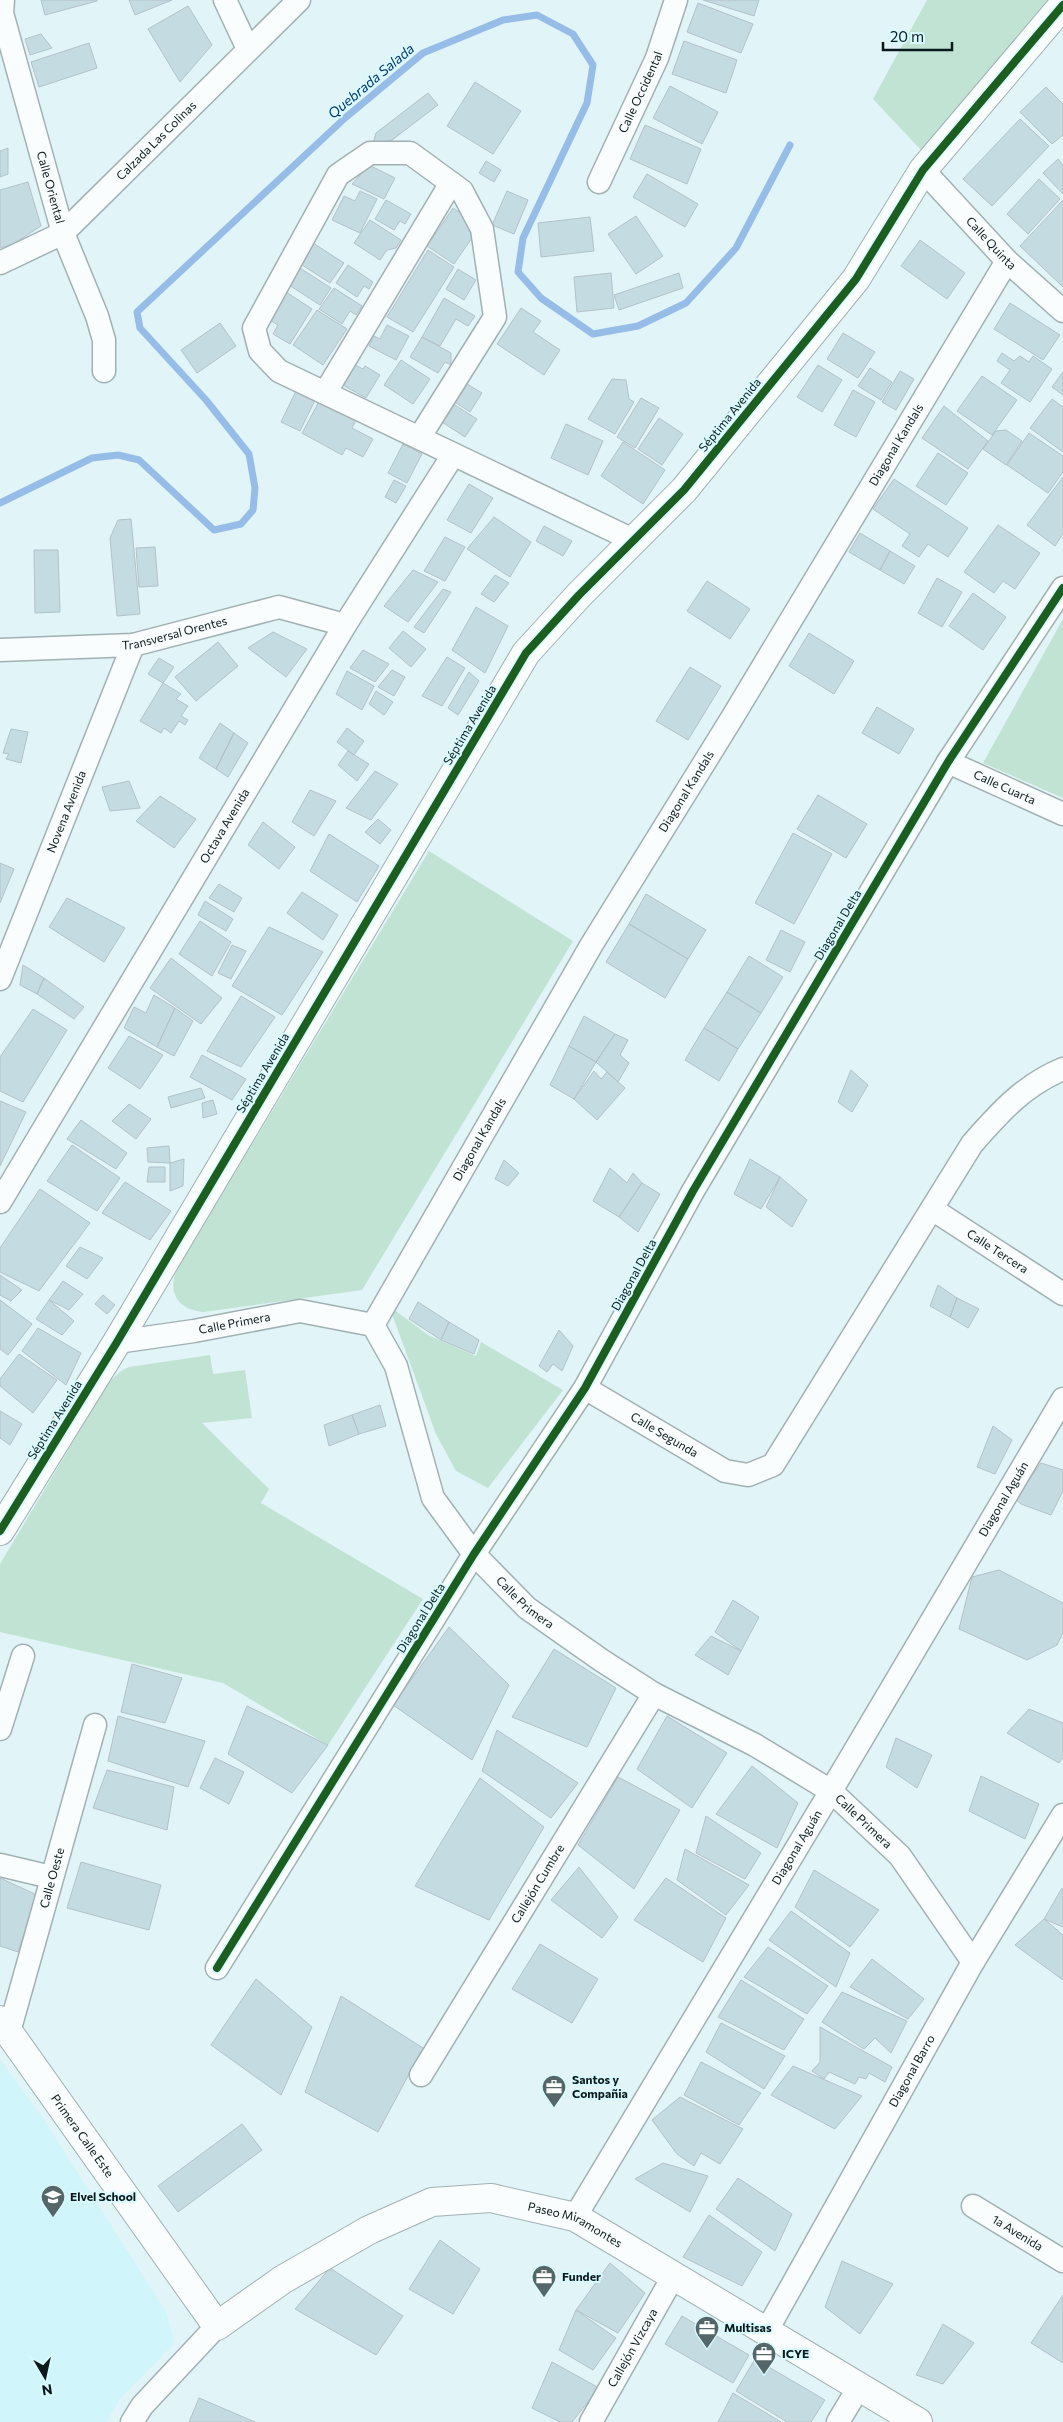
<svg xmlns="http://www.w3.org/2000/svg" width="1063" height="2422" viewBox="0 0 1063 2422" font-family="Commissioner,sans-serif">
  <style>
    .built { fill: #d0f5fa }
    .green { fill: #c0e3d4 }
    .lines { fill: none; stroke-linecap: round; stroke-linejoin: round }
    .stream { stroke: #95bde8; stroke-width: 7 }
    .building { fill: #c5dbe2; stroke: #b3c2c7 }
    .street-casing { stroke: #a1b1b3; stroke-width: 25 }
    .secondary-casing { stroke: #a1b1b3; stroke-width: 30 }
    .street { stroke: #fafdfe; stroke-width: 22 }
    .secondary { stroke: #fafdfe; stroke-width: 28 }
    .cycleway-casing { stroke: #d9faff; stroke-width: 11 }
    .cycleway { stroke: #1b5e20; stroke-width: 8 }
    .labels { text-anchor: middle; stroke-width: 4; stroke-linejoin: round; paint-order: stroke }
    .street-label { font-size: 12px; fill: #0a1a1c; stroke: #d9faff }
    .poi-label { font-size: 12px; font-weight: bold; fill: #0a1a1c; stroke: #d9faff; text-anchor: start }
    .water-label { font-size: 14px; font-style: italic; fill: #03366c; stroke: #d9faff }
  </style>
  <rect width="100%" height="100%" fill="#e1f4f7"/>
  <path class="built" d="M0,2059L46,2123L166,2312L174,2343L119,2400L106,2422H0Z"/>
  <path class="green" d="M927,0H1050L921,150L873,99Z
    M1063,619V798L983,763Z
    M429,851L573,941L362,1290L204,1312C177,1310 166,1291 178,1267Z
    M393,1309L428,1335L476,1356L481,1342L563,1390L488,1488L456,1471L436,1434L392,1314Z
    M210,1355L213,1374L245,1370L252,1418L202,1423L269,1489L261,1503L423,1599L328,1745L223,1683L0,1632V1564L109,1382L121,1371L129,1367Z"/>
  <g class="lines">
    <path class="stream" d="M0,503L92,458L118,455L139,460L214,530L241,524L253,510L255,488L249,454L206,400L140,328L137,312L345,118L423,53L503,20L537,15L573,34L593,65L587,103L523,238L518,272L541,298L593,334L638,326L686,303L736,248L790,145"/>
  </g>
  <path class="building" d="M41,0H97V1L45,15Z
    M129,0H172L135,15Z
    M703,0H759L754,16Z
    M698,3L753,24L741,53L687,32Z
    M188,6L212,45L180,82L148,29Z
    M41,34L52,48L30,55L25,39Z
    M684,41L737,60L726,93L672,74Z
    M89,43L97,68L39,87L31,62Z
    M475,82L521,111L493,154L447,126Z
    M670,86L718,112L702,144L653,118Z
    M1046,87L1063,104V135L1052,144L1020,112Z
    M428,93L438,105L392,140L373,144L376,133Z
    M1020,119L1049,146L992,206L963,179Z
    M645,125L701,149L687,184L630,159Z
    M8,148V174L0,177V151Z
    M1058,159L1063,165V194L1043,173Z
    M486,161L501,170L494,182L479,173Z
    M369,165L395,178L384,199L352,184Z
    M647,174L698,204L685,227L633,197Z
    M1039,179L1060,199L1028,234L1007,214Z
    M28,182L41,226L13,244L0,248V190Z
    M360,191L377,199L360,233L332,220L344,196L355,201Z
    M507,191L528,200L514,234L492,225Z
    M386,200L411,214L405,224L400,221L394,230L375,219Z
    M1063,200V287L1020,246Z
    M453,208L471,220L474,235L454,264L427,246Z
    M636,216L663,256L636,274L608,234Z
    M590,217L594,251L541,257L538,223Z
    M370,220L401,240L396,248L387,250L380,260L354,243Z
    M920,240L965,273L947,299L901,266Z
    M313,243L344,263L330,283L299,263Z
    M428,250L454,267L413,332L387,317Z
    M348,265L373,282L369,289L364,286L357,297L336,283Z
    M300,268L331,288L320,305L289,285Z
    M458,269L476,280L464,300L446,289Z
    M611,273L614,308L577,312L574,277Z
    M679,273L683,288L619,310L614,295Z
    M334,288L362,306L356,315L350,311L342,324L319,309Z
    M283,290L312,309L290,344L273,334L278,325L266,318Z
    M444,298L475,316L468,326L456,319L440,346L422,337Z
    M1010,303L1060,335L1043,360L994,329Z
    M521,308L541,321L533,332L560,350L544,375L497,344Z
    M317,310L347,329L323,365L293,345Z
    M220,323L236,346L197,373L181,350Z
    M387,325L409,336L396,360L369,346L374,336L380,339Z
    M843,333L875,352L858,378L827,359Z
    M422,337L451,353V365L445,362L438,373L410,357Z
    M1002,353L1014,361L1020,356L1029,362L1033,356L1052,369L1030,402L1001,383L1010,370L997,361Z
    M401,360L430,379L413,404L384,385Z
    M353,364L363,369L365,366L380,375L366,398L341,384Z
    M818,365L842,380L822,412L797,397Z
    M870,368L892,382L881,400L858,386Z
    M900,371L914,379L896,410L882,402Z
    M1063,372V395L1052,387Z
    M982,376L1017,400L992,435L957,411Z
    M612,379L626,380L629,399L634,402L615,434L588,419Z
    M467,384L482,393L470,412L450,399L455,390L461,394Z
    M298,387L317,396L300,431L281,422Z
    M853,390L875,402L856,437L834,425Z
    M641,398L659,408L635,448L617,437Z
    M1052,399L1063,407V452L1030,428Z
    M320,400L356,420L352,428L373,439L363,457L346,448L342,455L302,433Z
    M450,402L477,419L465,437L439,420Z
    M944,406L988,441L968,469L922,438Z
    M659,418L683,434L662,465L638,449Z
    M566,424L603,441L588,475L551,458Z
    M1006,430L1022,441L1006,465L983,449L996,431Z
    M1029,433L1063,456V472L1048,493L1007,465Z
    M623,442L665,470L643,504L601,476Z
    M403,444L422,454L407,483L388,473Z
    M938,453L968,473L946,505L916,486Z
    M1063,477V534L1055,546L1027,525Z
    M894,479L968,528L948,557L928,544L919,557L902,546L910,534L873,509Z
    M394,480L406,486L396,503L385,497Z
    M469,484L493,498L471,533L447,520Z
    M494,517L531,542L510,577L467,549Z
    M131,519L140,614L117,616L110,538L118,520Z
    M998,525L1040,553L1015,589L1003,581L994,593L964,572Z
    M544,526L572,541L563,556L536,541Z
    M860,533L890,551L880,570L849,552Z
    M445,537L465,547L445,581L424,571Z
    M155,547L158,586L139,587L136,548Z
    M34,550H58L60,612L35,613Z
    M890,551L915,566L904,584L880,570Z
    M413,570L438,582L408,622L384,606Z
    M495,575L509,583L494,602L481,594Z
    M937,578L962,592L942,627L918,613Z
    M707,581L750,609L730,639L687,611Z
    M443,589L451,592L424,633L414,627Z
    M973,593L1006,617L983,650L949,626Z
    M476,607L508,626L485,673L452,650Z
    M403,631L426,649L411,667L389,648Z
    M273,632L307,649L286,677L248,648Z
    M809,633L854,661L834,694L789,666Z
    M218,642L238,666L196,701L175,677Z
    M363,650L389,664L375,682L350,668Z
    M447,657L465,668L442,706L422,696Z
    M159,658L174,667L163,683L148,674Z
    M690,667L721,686L688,740L656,721Z
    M392,670L405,677L394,696L378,687Z
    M347,671L374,686L362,710L336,694Z
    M469,672L479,681L458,715L448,708Z
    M163,683L181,694L176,699L188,706L181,716L188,720L185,725L179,721L171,733L164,728L161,733L140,721Z
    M376,691L393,702L384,715L369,704Z
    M877,707L914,729L899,754L862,733Z
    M220,723L234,733L216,769L199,758Z
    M347,728L364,741L354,755L337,742Z
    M11,729L28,732L21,763L6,759L9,754L3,753Z
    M234,733L248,743L228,777L216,769Z
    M348,751L369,764L357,781L338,765Z
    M375,771L398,784L371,820L346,808Z
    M129,781L140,808L110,811L102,787Z
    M310,790L336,801L314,836L292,822Z
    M818,795L867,824L846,858L797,829Z
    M160,796L196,819L174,848L136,821Z
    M378,819L391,830L380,844L365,832Z
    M263,822L295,847L279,869L248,845Z
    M793,833L832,854L794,924L755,903Z
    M329,834L379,866L357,902L310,871Z
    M0,863L14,869L0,903Z
    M219,884L242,898L234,912L209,898Z
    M302,892L338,915L323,940L287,913Z
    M646,894L706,930L688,959L629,924Z
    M67,898L125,928L104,962L49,927Z
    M205,901L233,919L226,931L198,915Z
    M200,921L231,942L212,976L179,954Z
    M629,924L688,959L665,998L606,962Z
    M269,927L323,952L282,1015L232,986Z
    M781,930L805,942L790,972L766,960Z
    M232,945L246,951L231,979L218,973Z
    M749,956L783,977L761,1013L727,992Z
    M171,958L222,998L201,1024L150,988Z
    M23,965L44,978L37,994L20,985Z
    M44,978L84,1007L74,1019L37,994Z
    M727,992L761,1013L738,1049L704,1028Z
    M154,995L175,1008L157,1047L124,1028L134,1007L146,1013Z
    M241,996L275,1017L241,1067L207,1051Z
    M175,1008L193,1021L174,1056L157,1047Z
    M33,1009L67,1030L23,1102L0,1091V1057Z
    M584,1016L615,1034L596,1062L569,1046Z
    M704,1028L738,1049L719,1081L685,1060Z
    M615,1034L628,1040L620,1055L629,1063L618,1082L596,1062Z
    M129,1036L163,1055L140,1089L108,1068Z
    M569,1046L596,1062L574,1099L550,1085Z
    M202,1055L246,1079L232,1100L190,1077Z
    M851,1070L868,1085L852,1112L838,1102Z
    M594,1071L601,1079L607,1072L625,1088L597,1120L574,1099Z
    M201,1088L205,1098L171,1108L168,1097Z
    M213,1100L217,1114L203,1118L202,1103Z
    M0,1101L26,1112L0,1166Z
    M129,1104L151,1119L136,1139L112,1121Z
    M81,1120L127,1153L116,1169L67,1139Z
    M72,1145L120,1178L97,1211L47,1181Z
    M169,1146L170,1163L148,1162L147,1148Z
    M184,1159L183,1186L170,1191V1163Z
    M750,1159L780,1177L761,1209L734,1194Z
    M504,1160L519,1173L508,1186L495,1179Z
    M149,1167H165V1182H147Z
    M610,1168L627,1183L633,1173L642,1183L619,1217L593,1201Z
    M780,1177L807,1200L792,1227L766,1207Z
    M125,1182L171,1211L150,1240L102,1213Z
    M642,1183L660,1194L638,1232L619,1217Z
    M40,1189L90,1223L39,1291L0,1272V1248Z
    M80,1247L103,1258L87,1279L66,1266Z
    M0,1275L22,1290L11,1301L0,1295Z
    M63,1281L83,1294L69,1310L49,1300Z
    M938,1285L957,1298L950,1317L930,1306Z
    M103,1295L115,1305L107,1314L95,1304Z
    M957,1298L979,1309L968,1328L950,1317Z
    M0,1300L32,1324L8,1355L0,1349Z
    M49,1300L74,1321L62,1335L36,1319Z
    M418,1302L449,1322L441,1340L409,1319Z
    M449,1322L479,1340L474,1354L441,1340Z
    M38,1328L81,1353L66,1385L22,1351Z
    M559,1330L573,1346L562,1371L553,1364L547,1372L539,1366Z
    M19,1354L57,1380L33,1413L0,1386V1379Z
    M380,1405L386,1426L359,1434L352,1415Z
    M0,1411L22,1424L10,1445L0,1438Z
    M352,1415L359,1434L329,1446L324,1425Z
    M993,1426L1012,1440L995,1474L977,1467Z
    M1041,1463L1063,1470V1491L1051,1515L1021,1504L1015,1499Z
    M999,1570L1063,1603V1633L1057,1645L1027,1660L959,1629L972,1577Z
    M733,1600L759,1617L741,1651L715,1632Z
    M449,1627L509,1685L472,1760L393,1705Z
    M711,1636L741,1651L728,1675L695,1655Z
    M554,1649L616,1688L587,1747L512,1717Z
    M132,1664L182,1678L165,1723L121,1712Z
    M247,1706L328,1745L292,1793L228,1754Z
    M1029,1709L1063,1723V1758L1059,1763L1007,1733Z
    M118,1716L205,1741L188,1787L108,1761Z
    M667,1716L727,1753L692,1808L637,1769Z
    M497,1730L578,1783L551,1818L482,1771Z
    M896,1738L932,1755L917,1788L886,1767Z
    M215,1758L244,1772L229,1804L200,1788Z
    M752,1766L798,1803L777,1848L716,1814Z
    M107,1770L174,1787L167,1830L93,1808Z
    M981,1776L1039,1804L1025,1839L969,1811Z
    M618,1777L680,1810L634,1889L578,1845Z
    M480,1778L544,1827L489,1920L415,1886Z
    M706,1816L761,1853L745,1879L696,1853Z
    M685,1849L749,1885L726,1915L677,1880Z
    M81,1862L161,1885L149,1930L67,1908Z
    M579,1867L618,1917L602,1938L551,1900Z
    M814,1870L879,1910L850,1947L795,1907Z
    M0,1878L37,1895L18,1952L0,1946Z
    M666,1878L726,1918L703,1962L634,1920Z
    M1062,1888L1063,1889V1927L1044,1919Z
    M791,1911L850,1953L836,1987L769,1940Z
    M1044,1919L1063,1935V1980L1015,1945Z
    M540,1944L598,1979L572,2023L512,1989Z
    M768,1947L828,1986L807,2014L744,1977Z
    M872,1959L924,1999L908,2019L850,1987Z
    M256,1979L312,2027L281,2095L211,2045Z
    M741,1980L804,2019L784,2050L718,2017Z
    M842,1992L907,2021L891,2053L875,2038L864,2049L822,2022Z
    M341,1996L423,2048L378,2132L305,2092Z
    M721,2023L785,2056L764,2089L706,2052Z
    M820,2027L892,2067L885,2082L869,2073L866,2079L859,2077L855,2084L829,2072L824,2079L812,2071L820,2062Z
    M701,2062L761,2093L739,2125L684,2095Z
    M793,2066L862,2096L835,2129L771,2095Z
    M680,2097L743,2129L720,2164L701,2153L694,2166L677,2154L652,2120Z
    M242,2124L262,2150L178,2212L158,2186Z
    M663,2163L708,2176L690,2212L635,2179Z
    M738,2178L792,2214L775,2251L716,2209Z
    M709,2215L762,2252L742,2286L683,2257Z
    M440,2240L480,2269L453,2314L409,2289Z
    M842,2261L893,2284L860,2334L825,2307Z
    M610,2263L645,2293L618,2333L576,2310Z
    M330,2268L403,2316L376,2355L295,2309Z
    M1063,2295V2363L1031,2343Z
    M576,2310L616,2338L593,2370L559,2350Z
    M682,2316L749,2355L733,2383L665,2344Z
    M943,2324L974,2343L943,2384L916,2375Z
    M755,2359L825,2400L811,2422H787L736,2391Z
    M552,2362L599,2388L572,2422H560L532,2408Z
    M733,2393L781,2422H718Z
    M199,2398L255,2422H189Z"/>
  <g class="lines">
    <defs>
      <g id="street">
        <path id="s1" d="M3,0L2,13L63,233L97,316L104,340V371"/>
        <path d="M225,0L248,49"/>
        <path id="s2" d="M923,170L1007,261L1063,311"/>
        <path id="s3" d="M599,182L657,58L676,0"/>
        <path id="s4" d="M0,263L63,233L299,0"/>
        <path d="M325,393L451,183"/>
        <path d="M419,438L495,317L482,229L462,191L410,153H370L338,175L254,328L260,351L279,371L633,540"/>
        <path id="s5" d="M0,650L133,645L279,607L345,625"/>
        <path id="s6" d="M948,762L1063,814"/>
        <path id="s7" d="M0,979L133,645"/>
        <path id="s8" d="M0,1202L345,625L453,455"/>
        <path id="s9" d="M932,1209L1063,1294"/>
        <path id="s10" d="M373,1325L592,944L732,718L1007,261"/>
        <path id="s11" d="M117,1342L194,1331L300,1311L373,1325L396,1366L433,1498L474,1554L527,1608L601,1660L654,1694L755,1745L831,1791L900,1856L973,1962"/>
        <path id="s12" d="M585,1388L725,1471L748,1475L773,1465L972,1144C999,1113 1024,1085 1063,1069"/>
        <path d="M0,1729L23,1656"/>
        <path d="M0,1865L51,1877"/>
        <path d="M217,1968L474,1554L585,1388L693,1191L948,762L1063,588"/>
        <path id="s13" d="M9,2032L95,1725"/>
        <path id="s14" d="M421,2075L654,1694"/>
        <path id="s15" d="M973,2206L1063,2261"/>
        <path id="s16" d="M575,2217L831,1791L1063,1399"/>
        <path id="s17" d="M766,2332L973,1962L1063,1815"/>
        <path d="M132,2422L142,2406L217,2326"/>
        <path id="s18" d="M591,2422L674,2275"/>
        <path d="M838,2422L859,2387"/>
      </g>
      <g id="secondary">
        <path d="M0,1531L117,1342L526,653L579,595L684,490L856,279L923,170L1063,5"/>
        <path id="s19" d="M0,2020L217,2326L282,2280L369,2230L432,2202L491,2198L575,2217L918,2422"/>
      </g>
    </defs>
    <use href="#street" class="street-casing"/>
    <use href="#secondary" class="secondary-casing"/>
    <use href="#street" class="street"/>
    <use href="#secondary" class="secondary"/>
    <defs>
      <path id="cycleway" d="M0,1531L117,1342L526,653L579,595L684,490L856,279L923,170L1063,5
        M217,1968L474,1554L585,1388L693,1191L948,762L1063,588"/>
    </defs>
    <use href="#cycleway" class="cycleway-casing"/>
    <use href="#cycleway" class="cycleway"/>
  </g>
  <defs>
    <symbol id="office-pin" viewBox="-11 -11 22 30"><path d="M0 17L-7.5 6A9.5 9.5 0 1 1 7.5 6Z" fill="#556669" stroke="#d9faff"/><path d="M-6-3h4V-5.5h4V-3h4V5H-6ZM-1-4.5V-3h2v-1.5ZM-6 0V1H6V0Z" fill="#fff"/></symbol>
    <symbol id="school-pin" viewBox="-11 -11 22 30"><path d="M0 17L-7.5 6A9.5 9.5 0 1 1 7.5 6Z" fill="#556669" stroke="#d9faff"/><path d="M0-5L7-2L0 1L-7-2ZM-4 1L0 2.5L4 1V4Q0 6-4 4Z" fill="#fff"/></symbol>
  </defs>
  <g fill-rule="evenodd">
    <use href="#office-pin" x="540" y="2073" width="28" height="38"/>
    <use href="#school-pin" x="39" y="2183" width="28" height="38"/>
    <use href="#office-pin" x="530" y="2263" width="28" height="38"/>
    <use href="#office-pin" x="693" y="2314" width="28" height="38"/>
    <use href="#office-pin" x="750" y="2340" width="28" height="38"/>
  </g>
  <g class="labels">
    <g class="street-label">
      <text dy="4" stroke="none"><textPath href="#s3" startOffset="99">Calle Occidental</textPath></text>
      <text dy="4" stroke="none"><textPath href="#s4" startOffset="201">Calzada Las Colinas</textPath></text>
      <text dy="4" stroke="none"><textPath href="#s1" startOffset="194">Calle Oriental</textPath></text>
      <text dy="4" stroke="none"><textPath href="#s2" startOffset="100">Calle Quinta</textPath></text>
      <text transform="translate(730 415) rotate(-51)" y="4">Séptima Avenida</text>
      <text dy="4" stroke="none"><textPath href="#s10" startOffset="1024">Diagonal Kandals</textPath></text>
      <text dy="4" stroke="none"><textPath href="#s5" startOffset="176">Transversal Orentes</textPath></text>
      <text transform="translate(470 725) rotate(-59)" y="4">Séptima Avenida</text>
      <text dy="4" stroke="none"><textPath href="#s6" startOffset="62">Calle Cuarta</textPath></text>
      <text dy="4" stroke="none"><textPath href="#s10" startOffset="619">Diagonal Kandals</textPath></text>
      <text dy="4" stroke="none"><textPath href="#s7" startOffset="180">Novena Avenida</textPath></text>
      <text dy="4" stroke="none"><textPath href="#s8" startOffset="438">Octava Avenida</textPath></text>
      <text transform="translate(838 925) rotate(-59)" y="4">Diagonal Delta</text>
      <text transform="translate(263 1073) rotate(-59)" y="4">Séptima Avenida</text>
      <text dy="4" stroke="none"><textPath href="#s10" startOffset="214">Diagonal Kandals</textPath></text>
      <text dy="4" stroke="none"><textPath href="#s9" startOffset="78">Calle Tercera</textPath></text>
      <text transform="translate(634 1275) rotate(-61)" y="4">Diagonal Delta</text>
      <text dy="4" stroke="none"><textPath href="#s11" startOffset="119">Calle Primera</textPath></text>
      <text transform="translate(55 1420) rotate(-58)" y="4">Séptima Avenida</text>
      <text dy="4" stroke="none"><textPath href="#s12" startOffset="92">Calle Segunda</textPath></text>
      <text dy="4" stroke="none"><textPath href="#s16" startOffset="836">Diagonal Aguán</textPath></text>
      <text dy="4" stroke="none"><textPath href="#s11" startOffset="584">Calle Primera</textPath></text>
      <text transform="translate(421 1618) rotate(-58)" y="4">Diagonal Delta</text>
      <text dy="4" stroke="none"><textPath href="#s11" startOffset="989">Calle Primera</textPath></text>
      <text dy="4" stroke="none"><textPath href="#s16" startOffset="431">Diagonal Aguán</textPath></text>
      <text dy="4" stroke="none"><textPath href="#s13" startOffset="160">Calle Oeste</textPath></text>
      <text dy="4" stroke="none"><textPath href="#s14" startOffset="224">Callejón Cumbre</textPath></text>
      <text dy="4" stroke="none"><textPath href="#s17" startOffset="299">Diagonal Barro</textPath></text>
      <text dy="4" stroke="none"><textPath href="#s19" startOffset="142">Primera Calle Este</textPath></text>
      <text dy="4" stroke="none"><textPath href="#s19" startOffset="772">Paseo Miramontes</textPath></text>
      <text dy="4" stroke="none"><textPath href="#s15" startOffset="52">1a Avenida</textPath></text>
      <text dy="4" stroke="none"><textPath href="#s18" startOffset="85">Callejón Vizcaya</textPath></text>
    </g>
    <g class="poi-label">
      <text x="572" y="2084">Santos y<tspan x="572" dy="14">Compañia</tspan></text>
      <text x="70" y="2201">Elvel School</text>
      <text x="562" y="2281">Funder</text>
      <text x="724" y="2332">Multisas</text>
      <text x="782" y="2358">ICYE</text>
    </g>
    <g class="water-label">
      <text transform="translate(371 81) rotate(-40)" y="5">Quebrada Salada</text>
    </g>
  </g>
  <g transform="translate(45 2377) rotate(171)" stroke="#d9faff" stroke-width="4" paint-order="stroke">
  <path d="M0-4L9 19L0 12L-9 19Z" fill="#0a1a1c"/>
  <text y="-8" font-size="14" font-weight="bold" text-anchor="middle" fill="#0a1a1c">N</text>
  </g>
  <path d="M883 42v8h69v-8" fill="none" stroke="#0a1a1c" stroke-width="2.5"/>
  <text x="890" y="42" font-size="15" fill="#0a1a1c" stroke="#d9faff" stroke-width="4" paint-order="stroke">20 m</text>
</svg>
